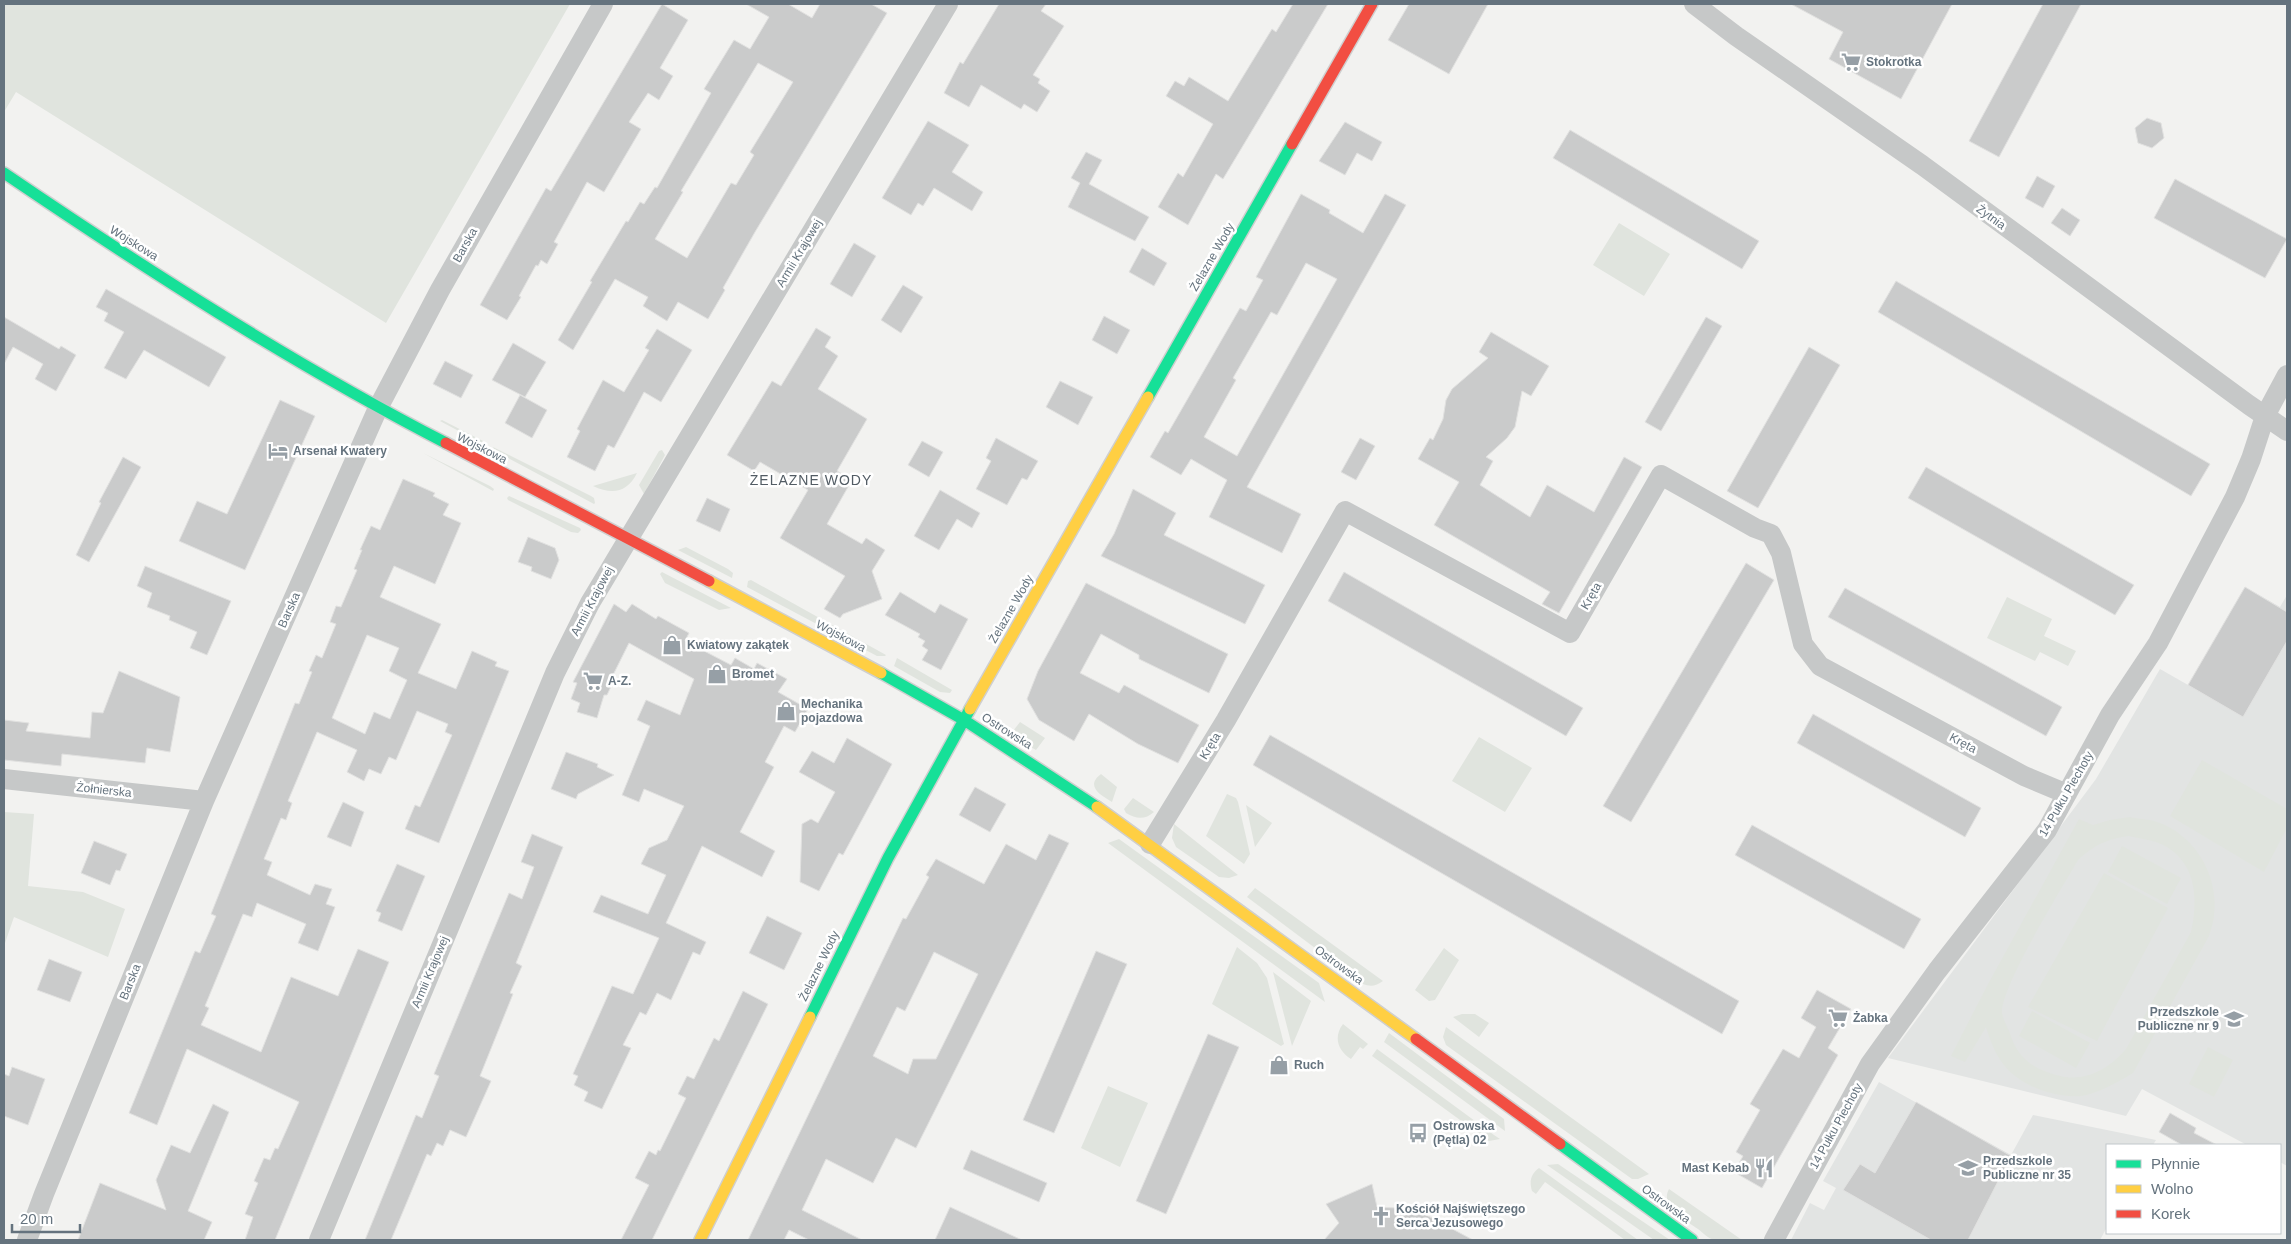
<svg xmlns="http://www.w3.org/2000/svg" width="2291" height="1244" viewBox="0 0 2291 1244" font-family="Helvetica,sans-serif">
  <style>
    .built { fill: #e2e4e3 }
    .green { fill: #e0e4de; fill-rule: evenodd }
    .building { fill: #cacbcb; stroke: #e1e1e0; fill-rule: evenodd }
    .lines { fill: none; stroke-linecap: round; stroke-linejoin: round }
    .fast-casing { stroke: #cfcfcf; stroke-width: 14 }
    .slow-casing { stroke: #cfcfcf; stroke-width: 14 }
    .jam-casing { stroke: #cfcfcf; stroke-width: 14 }
    .street { stroke: #c6c8c8; stroke-width: 20 }
    .fast { stroke: #16e098; stroke-width: 11 }
    .slow { stroke: #ffcf43; stroke-width: 11 }
    .jam { stroke: #f24e42; stroke-width: 11 }
    .labels { text-anchor: middle; stroke-width: 5; stroke-linejoin: round; paint-order: stroke }
    .poi-label { font-size: 12px; font-weight: bold; fill: #65737e; stroke: #fff; text-anchor: start }
    .street-label { font-size: 12px; fill: #65737e; stroke: #fff }
    .neighbourhood-label { font-size: 14px; letter-spacing: 1px; fill: #525c64; stroke: #fff }
  </style>
  <rect width="100%" height="100%" fill="#f2f2f0"/>
  <path class="built" d="M2245,587L2280,607L2287,595V1166L2280,1162V1145H2247L2142,1089L2126,1116L1888,1058L2096,779L2160,669L2188,685Z
    M1879,1082L2011,1155L2033,1115L2156,1140L2153,1145H2107V1227L2100,1240H1791L1810,1203L1824,1210L1836,1188L1823,1181Z"/>
  <path class="green" d="M4,4H570L386,323L16,92L4,112Z
    M1619,223L1670,254L1644,296L1593,265Z
    M442,420L483,441L481,443L440,421Z
    M493,447L591,496L594,498L595,503L594,504L495,451Z
    M662,450L665,455L644,494L639,485L659,451Z
    M423,453L490,486L494,489L493,491Z
    M637,473C627,493 612,495 593,486Z
    M509,496L580,528L581,530L578,533L571,532L508,500L507,498Z
    M686,547L728,569L733,573L732,578L678,550Z
    M662,572L731,608L719,610L665,583L660,574Z
    M751,580L886,655L885,656H877L747,587L748,581Z
    M2007,597L2052,619L2044,636L2076,651L2068,666L2040,652L2035,661L1987,638Z
    M897,658L952,690L950,693L940,692L894,666Z
    M1020,722L1045,738L1036,750L1010,735Z
    M1479,737L1532,768L1505,812L1452,781Z
    M2202,760L2287,809V828L2264,872L2170,816Z
    M1101,774L1117,787L1112,802C1100,795 1085,786 1101,774Z
    M1227,794L1236,798L1238,802L1250,854L1244,864L1206,836Z
    M1133,798L1154,812C1145,820 1136,819 1126,813L1124,809Z
    M1246,805L1272,823L1255,847Z
    M4,812L34,814L28,886L83,892L125,909L108,957L14,917L4,946Z
    M2130,817C2138,819 2149,819 2157,822C2194,834 2219,875 2214,914C2214,921 2211,929 2209,936L2133,1073C2120,1081 2095,1095 2080,1096C2055,1098 2020,1086 2004,1065C1995,1054 1990,1040 1986,1027L1965,1062L1951,1056L1988,984L2079,819L2093,825L2110,820ZM2129,836C2141,839 2156,840 2167,847C2197,866 2198,900 2191,932L2126,1049C2109,1069 2086,1082 2060,1076C2032,1069 2018,1059 2009,1031C2007,1026 2003,1019 2002,1013C2000,988 2062,888 2078,860C2094,845 2107,839 2129,836Z
    M1174,824L1238,875L1229,878L1219,877L1176,847L1172,838Z
    M1119,839L1319,983L1325,1002L1108,843Z
    M2122,846L2181,878L2167,904L2108,872Z
    M2104,873L2168,908L2097,1041L2028,1007Z
    M1255,888L1383,981C1376,986 1371,987 1363,984L1247,897Z
    M1237,947L1257,963L1267,978L1284,1044L1281,1046L1212,1004Z
    M1444,948L1459,960L1435,1000L1429,1001L1415,990Z
    M1273,972L1311,1001L1292,1046Z
    M2032,1011L2090,1043L2076,1068L2019,1036Z
    M1462,1014H1475L1489,1023L1479,1037L1453,1017Z
    M1343,1024L1368,1044L1363,1049L1360,1047L1351,1059C1338,1051 1333,1037 1343,1024Z
    M1446,1027L1649,1174L1638,1179H1632L1446,1045L1443,1037Z
    M1389,1033L1504,1119L1505,1131L1384,1042Z
    M2208,1047L2233,1060L2214,1097L2189,1084Z
    M1377,1049L1494,1135L1500,1139L1489,1141L1372,1056Z
    M1108,1086L1148,1103L1120,1167L1081,1148Z
    M1558,1164L1670,1240H1654L1547,1165Z
    M1539,1168L1638,1240H1625L1545,1182L1536,1194L1532,1191C1529,1181 1531,1174 1539,1168Z
    M1669,1189L1742,1240C1734,1240 1722,1242 1715,1240C1709,1239 1703,1233 1698,1229C1687,1221 1659,1207 1669,1189Z"/>
  <path class="building" d="M662,4L688,20L660,68L673,76L659,100L648,93L629,122L641,129L604,192L587,182L554,242L558,244L547,264L541,260L538,266L536,265L519,296L521,297L507,320L480,305L546,188L551,191Z
    M746,4H788L812,18L820,4H871L887,13L755,232L723,288L725,290L708,319L678,302L667,321L643,306L648,297L615,279L573,350L558,340L592,282L590,281L626,221L628,222L640,202L644,204L655,187L657,188L711,93L704,89L734,40L750,49L769,17ZM758,63L793,82L750,152L754,155L736,185L731,183L687,258L655,239L683,192L681,191Z
    M999,4H1046L1041,11L1064,26L1033,75L1040,79L1038,83L1050,91L1037,112L1024,104L1021,109L981,85L969,107L944,93L960,62L963,64Z
    M1293,4H1328L1223,179L1216,174L1188,225L1158,207L1178,173L1183,177L1213,124L1166,96L1175,81L1184,86L1189,77L1228,101L1272,29L1276,32Z
    M1409,4H1488L1449,74L1388,40Z
    M1791,4H1952L1901,99L1829,59L1843,32Z
    M2043,4H2081L1999,157L1969,141Z
    M2147,118L2161,123L2164,138L2152,148L2138,143L2135,128Z
    M928,121L969,145L952,172L983,192L972,211L934,188L923,206L918,203L911,215L882,198Z
    M1345,122L1382,142L1372,161L1357,153L1345,175L1319,161Z
    M1570,130L1759,241L1742,269L1553,158Z
    M1086,152L1102,160L1089,184L1149,217L1135,241L1068,207L1080,183L1071,178Z
    M2037,176L2055,186L2043,208L2025,198Z
    M2175,179L2287,239L2265,278L2154,218Z
    M1301,194L1330,210L1329,213L1363,233L1385,194L1406,205L1247,487L1301,514L1282,553L1209,517L1227,480L1191,459L1181,475L1150,457L1165,431L1168,433L1240,308L1246,311L1263,280L1256,277ZM1306,263L1337,279L1237,456L1204,437L1236,380L1233,378L1271,312L1277,315Z
    M2062,208L2080,220L2070,236L2051,223Z
    M854,243L876,256L852,297L830,284Z
    M1142,248L1167,263L1154,286L1129,272Z
    M1896,281L2210,464L2191,496L1878,312Z
    M903,285L923,297L901,333L881,320Z
    M106,289L226,357L209,387L144,350L126,379L104,368L124,332L104,321L108,313L96,307Z
    M1104,316L1130,330L1117,354L1092,340Z
    M4,317L59,349L61,346L76,355L56,391L35,379L43,364L13,347L4,364Z
    M1706,317L1722,326L1661,431L1645,422Z
    M816,328L831,337L825,347L838,356L818,389L867,419L837,471L852,480L827,524L862,544L866,538L885,550L872,571L882,599L843,614L840,618L824,609L845,576L780,538L808,490L760,462L754,471L727,455L772,381L781,386Z
    M657,329L692,350L661,402L644,392L614,448L608,445L595,471L567,457L580,431L577,429L603,380L624,392L649,350L645,348Z
    M1491,332L1549,366L1531,396L1522,391L1515,427L1507,438L1486,457L1493,461L1480,485L1530,517L1547,485L1594,512L1624,457L1642,467L1559,613L1542,604L1550,592L1434,525L1459,482L1418,459L1430,438L1433,440L1443,419L1446,400L1452,389L1488,358L1479,352Z
    M513,343L546,362L525,397L492,380Z
    M1809,347L1840,365L1758,508L1727,491Z
    M445,361L473,375L461,398L433,384Z
    M1060,381L1093,397L1078,425L1046,407Z
    M520,395L547,410L532,438L505,423Z
    M280,400L315,416L245,570L179,541L197,501L227,514Z
    M996,438L1038,461L1027,480L1022,478L1007,505L976,489L991,461L986,458Z
    M1360,438L1375,446L1356,480L1341,472Z
    M922,441L943,452L929,477L908,465Z
    M123,457L141,467L89,562L76,555L101,503L99,502Z
    M1926,467L2134,585L2115,615L1908,498Z
    M403,479L435,493L433,496L449,504L443,515L461,523L435,584L394,566L380,597L441,624L418,673L456,689L472,651L497,662L495,666L509,671L439,843L405,829L415,805L420,807L452,735L445,732L448,724L417,711L396,760L389,757L381,774L369,769L364,781L347,772L357,750L317,732L288,801L292,803L286,820L281,818L264,859L272,862L267,875L310,895L315,884L332,889L326,904L335,907L318,951L298,943L306,924L257,903L252,917L243,914L205,1006L209,1008L201,1025L261,1052L291,977L338,996L358,949L389,962L275,1240H245L253,1217L245,1214L258,1183L254,1181L264,1158L270,1160L275,1148L278,1149L299,1102L187,1049L157,1125L129,1113L195,951L200,953L216,916L211,914L295,703L299,704L312,672L309,671L316,655L322,658L336,624L330,622L336,606L341,607L357,570L354,569L362,550H360L371,526L380,530ZM367,635L399,648L389,671L407,680L390,719L374,712L365,734L332,718Z
    M1133,489L1176,513L1164,535L1265,585L1245,624L1101,556L1114,534Z
    M940,490L980,513L972,528L957,519L939,550L914,536Z
    M707,498L730,509L720,532L696,521Z
    M528,537L555,548L559,560L551,579L531,571L532,567L518,562Z
    M1746,563L1774,580L1631,822L1603,806Z
    M145,566L231,601L207,655L190,648L197,632L169,620L170,616L147,607L152,593L137,586Z
    M1344,572L1583,708L1566,736L1328,601Z
    M1086,583L1228,654L1209,693L1139,659V655L1101,634L1080,673L1119,693L1124,685L1199,725L1178,763L1138,744L1089,714L1074,741L1039,720L1027,699L1038,671Z
    M2245,587L2287,612V641L2243,717L2188,685Z
    M1845,588L2062,707L2046,736L1828,617Z
    M900,592L935,613L940,604L968,619L941,670L922,660L928,650L922,646L925,641L918,637L920,634L885,615Z
    M614,604L626,612L632,604L656,619L658,616L689,633L685,641L731,665L735,658L754,669L757,663L787,679L778,692L808,709L795,732L784,726L765,762L774,767L740,832L775,851L762,877L702,846L666,923L706,942L700,955L693,952L671,1000L657,993L646,1015L640,1012L623,1045L631,1048L602,1109L584,1101L588,1092L574,1085L578,1076L573,1074L612,986L633,994L659,938L593,912L601,895L648,914L666,875L641,864L649,848L667,840L684,806L644,789L639,802L622,795L650,726L637,720L646,700L680,715L694,679L629,643L611,679L614,680L607,695H604L597,718L577,712L580,703L571,699L577,683L573,682Z
    M119,671L180,697L170,752L147,748L145,763L62,754L61,766L4,760V720L29,723L26,731L90,738L92,712L103,713Z
    M1813,714L1981,808L1965,837L1797,743Z
    M1270,735L1739,1001L1722,1034L1253,765Z
    M847,738L892,764L843,855L839,853L819,891L800,882L802,824L811,819L818,823L835,792L799,772L812,751L834,763Z
    M566,752L598,764L597,767L614,775L578,794L576,799L551,789Z
    M975,787L1006,804L990,832L959,815Z
    M343,802L364,812L351,847L327,837Z
    M1752,825L1921,919L1904,949L1735,855Z
    M532,834L563,847L516,963L522,966L510,993L513,994L480,1076L491,1081L466,1137L450,1130L443,1146L437,1143L431,1156L427,1154L391,1240H365L416,1115L422,1118L439,1076L434,1074L509,893L522,899L534,867L521,862Z
    M1049,834L1069,843L916,1148L896,1138L873,1183L826,1159L802,1210L862,1240H809L789,1230L784,1240H748L889,947L903,918L906,919L929,877L926,875L936,859L984,884L1006,844L1036,860ZM934,952L978,974L936,1059H913L908,1074L873,1056L897,1007L905,1011Z
    M94,841L127,854L120,871L116,870L110,885L81,873Z
    M397,864L425,876L402,931L378,921L381,913L376,911Z
    M767,916L802,933L784,970L749,953Z
    M1096,951L1127,964L1054,1133L1023,1120Z
    M49,959L82,972L70,1002L37,990Z
    M1817,990L1851,1009L1828,1048L1838,1055L1762,1188L1734,1172L1743,1156L1736,1152L1760,1110L1750,1104L1783,1049L1799,1058L1816,1027L1801,1018Z
    M743,991L768,1004L740,1061L652,1240H621L649,1185L635,1178L649,1151L656,1155L658,1150L660,1151L686,1098L678,1094L687,1076L694,1079L714,1038L719,1041Z
    M1208,1034L1239,1047L1166,1214L1136,1201Z
    M12,1067L45,1079L28,1125L4,1116V1074L9,1076Z
    M1916,1102L2011,1156L1968,1240H1931L1843,1190L1860,1164L1875,1173Z
    M213,1104L229,1112L188,1211L212,1222L204,1240H78L100,1183L166,1210L156,1180L171,1145L190,1153Z
    M2170,1113L2196,1128L2194,1133L2217,1145H2182L2159,1132Z
    M971,1150L1047,1183L1039,1202L963,1169Z
    M1372,1184L1377,1207L1415,1209L1473,1240H1324L1339,1223L1326,1204Z
    M950,1207L1022,1240H935Z"/>
  <g class="lines">
    <defs>
      <path id="fast" d="M4,173C147,270 293,364 446,443
        M1148,397L1292,144
        M881,673L964,720L1097,807
        M810,1017L888,858L970,709
        M1560,1144L1692,1240"/>
      <path id="slow" d="M709,581L881,673
        M970,709L1148,397
        M1097,807L1416,1039
        M700,1240L810,1017"/>
      <path id="jam" d="M1292,144L1372,4
        M446,443L709,581
        M1416,1039L1560,1144"/>
    </defs>
    <use href="#fast" class="fast-casing"/>
    <use href="#slow" class="slow-casing"/>
    <use href="#jam" class="jam-casing"/>
    <path class="street" d="M1694,4L1736,36L1922,165L2249,405L2287,431
      M4,779L204,801
      M1150,844L1226,720L1345,511L1570,633L1661,475L1755,528L1771,534L1781,553L1803,644L1820,666L2024,776L2067,794
      M27,1240L44,1194L204,801L378,408L440,290L603,4
      M319,1240L555,673L590,603L948,4
      M1774,1240L1870,1064L1937,971L2047,830L2110,715L2158,643L2235,497L2251,459L2265,416L2287,375"/>
    <use href="#fast" class="fast"/>
    <use href="#slow" class="slow"/>
    <use href="#jam" class="jam"/>
  </g>
  <defs>
    <symbol id="supermarket-bare" viewBox="-9 -9 18 18"><path d="M-6-5.5h2.5l.6 2H6L4.5 2H-2.5L-4.4-4H-6ZM-1.5 3.2a1.3 1.3 0 1 0 .1 0ZM3 3.2a1.3 1.3 0 1 0 .1 0Z" fill="#969fa6" stroke="#fff" stroke-width="2.5" paint-order="stroke"/></symbol>
    <symbol id="hotel-bare" viewBox="-9 -9 18 18"><path d="M-6-4.5h1.5V1H6V5H4.5V3h-9V5H-6ZM-4 0a1.8 1.8 0 1 1 3.6 0ZM.5 0V-2.5h3Q6-2.5 6 0Z" fill="#969fa6" stroke="#fff" stroke-width="2.5" paint-order="stroke"/></symbol>
    <symbol id="shop-bare" viewBox="-9 -9 18 18"><path d="M-5-2.5h2.3a2.7 3.5 0 0 1 5.4 0H5L5.5 6h-11ZM-1.5-2.5h3a1.5 2.3 0 0 0-3 0Z" fill="#969fa6" stroke="#fff" stroke-width="2.5" paint-order="stroke"/></symbol>
    <symbol id="school-bare" viewBox="-9 -9 18 18"><path d="M0-5L7-2L0 1L-7-2ZM-4 1L0 2.5L4 1V4Q0 6-4 4Z" fill="#969fa6" stroke="#fff" stroke-width="2.5" paint-order="stroke"/></symbol>
    <symbol id="bus-bare" viewBox="-9 -9 18 18"><path d="M-5-6H5V4H4V6H2V4H-2V6H-4V4H-5ZM-3.5-4V0h7V-4ZM-3.5 1.2v1.5H-2V1.2ZM2 1.2v1.5H3.5V1.2Z" fill="#969fa6" stroke="#fff" stroke-width="2.5" paint-order="stroke"/></symbol>
    <symbol id="restaurant-bare" viewBox="-9 -9 18 18"><path d="M-5-6h1v4h1v-4h1v4h1v-4h1v5L-1.5 .5V6h-2V.5L-5-1ZM5-6V6H3V1.5H1.5Q1.5-4 5-6Z" fill="#969fa6" stroke="#fff" stroke-width="2.5" paint-order="stroke"/></symbol>
    <symbol id="church-bare" viewBox="-9 -9 18 18"><path d="M-1.2-6h2.4v3.5h3.3v2.4h-3.3V6h-2.4V-.1h-3.3v-2.4h3.3Z" fill="#969fa6" stroke="#fff" stroke-width="2.5" paint-order="stroke"/></symbol>
  </defs>
  <g fill-rule="evenodd">
    <use href="#supermarket-bare" x="1837" y="48" width="28" height="28"/>
    <use href="#hotel-bare" x="264" y="437" width="28" height="28"/>
    <use href="#shop-bare" x="658" y="631" width="28" height="28"/>
    <use href="#shop-bare" x="703" y="660" width="28" height="28"/>
    <use href="#supermarket-bare" x="579" y="667" width="28" height="28"/>
    <use href="#shop-bare" x="772" y="697" width="28" height="28"/>
    <use href="#supermarket-bare" x="1824" y="1004" width="28" height="28"/>
    <use href="#school-bare" x="2220" y="1005" width="28" height="28"/>
    <use href="#shop-bare" x="1265" y="1051" width="28" height="28"/>
    <use href="#bus-bare" x="1404" y="1119" width="28" height="28"/>
    <use href="#restaurant-bare" x="1750" y="1154" width="28" height="28"/>
    <use href="#school-bare" x="1954" y="1154" width="28" height="28"/>
    <use href="#church-bare" x="1367" y="1202" width="28" height="28"/>
  </g>
  <g class="labels">
    <g class="poi-label">
      <text x="1866" y="66">Stokrotka</text>
      <text x="293" y="455">Arsenał Kwatery</text>
      <text x="687" y="649">Kwiatowy zakątek</text>
      <text x="732" y="678">Bromet</text>
      <text x="608" y="685">A-Z.</text>
      <text x="801" y="708">Mechanika<tspan x="801" dy="14">pojazdowa</tspan></text>
      <text x="2219" y="1016" text-anchor="end">Przedszkole<tspan x="2219" dy="14">Publiczne nr 9</tspan></text>
      <text x="1853" y="1022">Żabka</text>
      <text x="1294" y="1069">Ruch</text>
      <text x="1433" y="1130">Ostrowska<tspan x="1433" dy="14">(Pętla) 02</tspan></text>
      <text x="1983" y="1165">Przedszkole<tspan x="1983" dy="14">Publiczne nr 35</tspan></text>
      <text x="1749" y="1172" text-anchor="end">Mast Kebab</text>
      <text x="1396" y="1213">Kościół Najświętszego<tspan x="1396" dy="14">Serca Jezusowego</tspan></text>
    </g>
    <g class="street-label">
      <text transform="translate(1991 217) rotate(36)" y="4">Żytnia</text>
      <text transform="translate(134 243) rotate(32)" y="4">Wojskowa</text>
      <text transform="translate(465 245) rotate(-61)" y="4">Barska</text>
      <text transform="translate(799 253) rotate(-59)" y="4">Armii Krajowej</text>
      <text transform="translate(1212 257) rotate(-60)" y="4">Żelazne Wody</text>
      <text transform="translate(482 448) rotate(27)" y="4">Wojskowa</text>
      <text transform="translate(1591 596) rotate(-60)" y="4">Kręta</text>
      <text transform="translate(592 601) rotate(-62)" y="4">Armii Krajowej</text>
      <text transform="translate(1011 609) rotate(-60)" y="4">Żelazne Wody</text>
      <text transform="translate(289 610) rotate(-66)" y="4">Barska</text>
      <text transform="translate(841 636) rotate(28)" y="4">Wojskowa</text>
      <text transform="translate(1007 731) rotate(32)" y="4">Ostrowska</text>
      <text transform="translate(1963 743) rotate(28)" y="4">Kręta</text>
      <text transform="translate(1210 746) rotate(-59)" y="4">Kręta</text>
      <text transform="translate(104 790) rotate(6)" y="4">Żołnierska</text>
      <text transform="translate(2066 794) rotate(-60)" y="4">14 Pułku Piechoty</text>
      <text transform="translate(1339 965) rotate(36)" y="4">Ostrowska</text>
      <text transform="translate(819 966) rotate(-64)" y="4">Żelazne Wody</text>
      <text transform="translate(430 972) rotate(-67)" y="4">Armii Krajowej</text>
      <text transform="translate(130 982) rotate(-68)" y="4">Barska</text>
      <text transform="translate(1836 1126) rotate(-61)" y="4">14 Pułku Piechoty</text>
      <text transform="translate(1666 1204) rotate(36)" y="4">Ostrowska</text>
    </g>
    <g class="neighbourhood-label">
      <text x="811" y="485">ŻELAZNE WODY</text>
    </g>
  </g>
  <rect width="2291" height="1244" fill="none" stroke="#65737e" stroke-width="10"/>
  <rect x="2106" y="1144" width="175" height="90" fill="#ffffff" stroke="#c1c7cb"/>
  <rect x="2116" y="1160" width="25" height="8" fill="#16e098" stroke="#c1c7cb"/>
  <text x="2151" y="1169" font-size="15" fill="#65737e">Płynnie</text>
  <rect x="2116" y="1185" width="25" height="8" fill="#ffcf43" stroke="#c1c7cb"/>
  <text x="2151" y="1194" font-size="15" fill="#65737e">Wolno</text>
  <rect x="2116" y="1210" width="25" height="8" fill="#f24e42" stroke="#c1c7cb"/>
  <text x="2151" y="1219" font-size="15" fill="#65737e">Korek</text>
  <path d="M12 1224v8h68v-8" fill="none" stroke="#65737e" stroke-width="2.5"/>
  <text x="20" y="1224" font-size="15" fill="#65737e" stroke="#ffffff" stroke-width="4" paint-order="stroke">20 m</text>
</svg>
